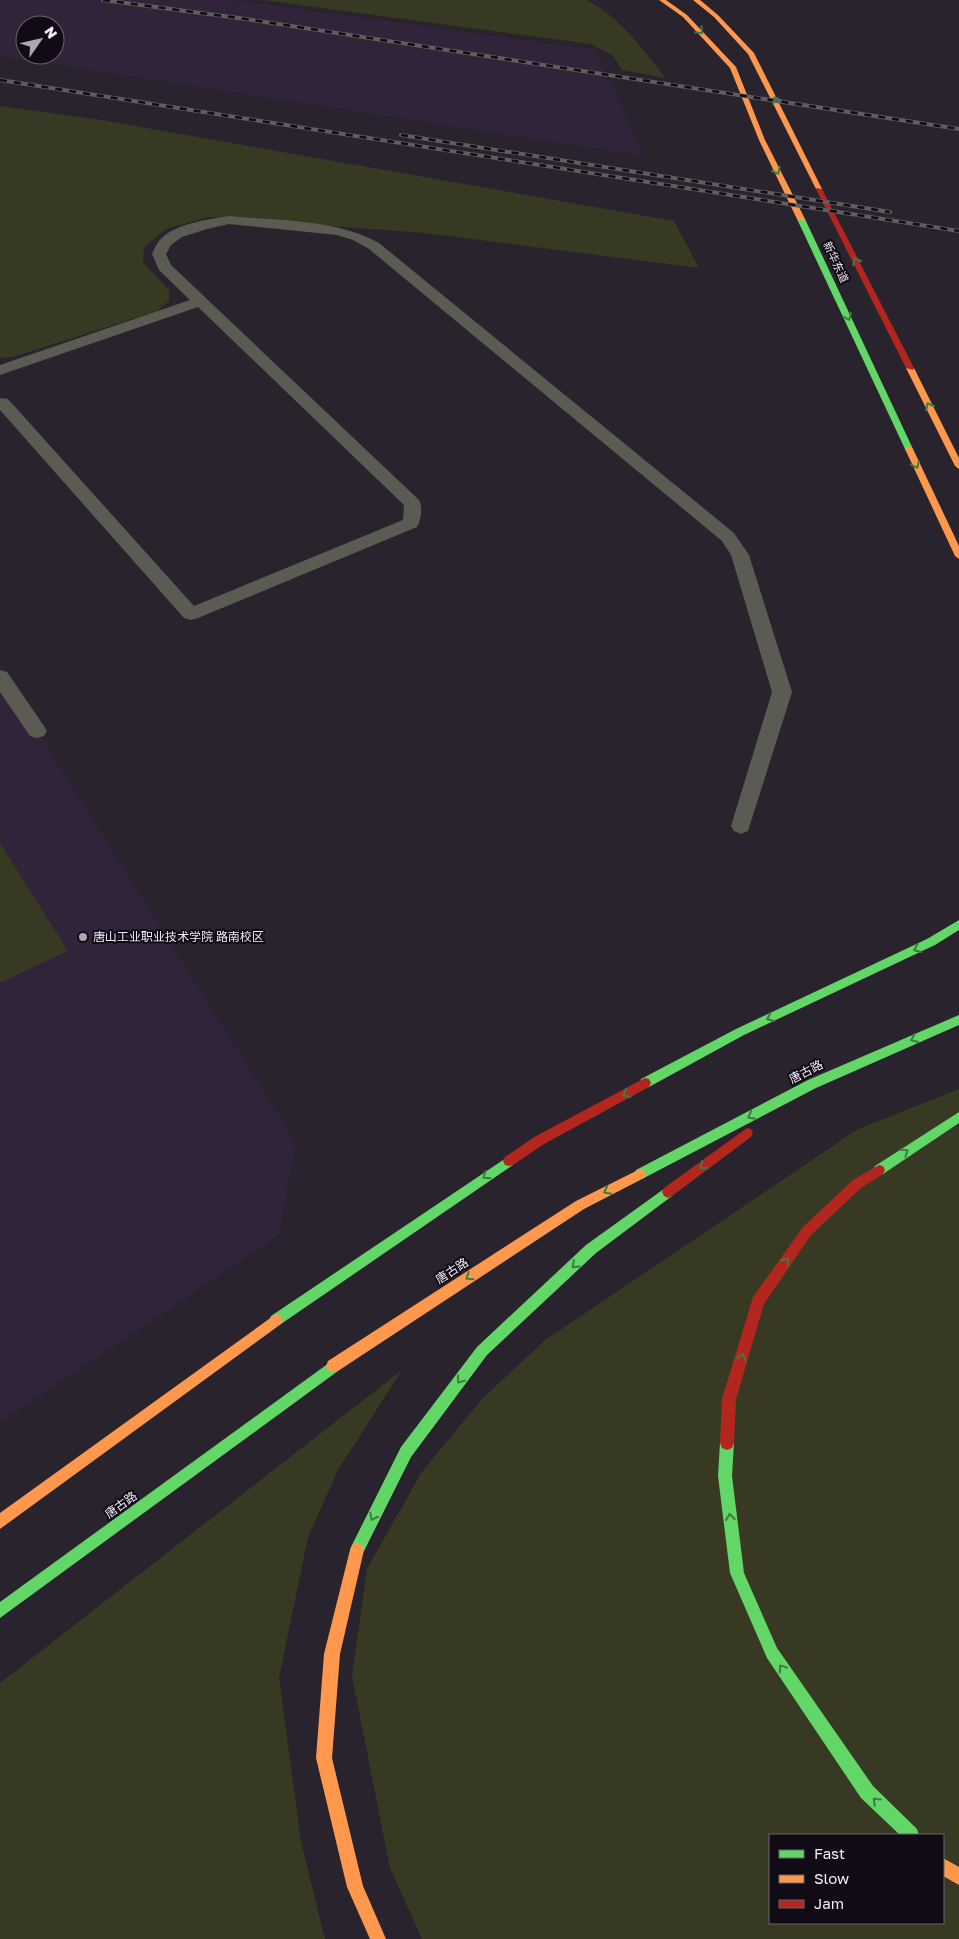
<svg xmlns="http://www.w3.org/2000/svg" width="959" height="1939" viewBox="0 0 959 1939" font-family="'Golos Text','Noto Sans SC',sans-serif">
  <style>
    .built { fill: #312339; fill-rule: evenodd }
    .green { fill: #383923; fill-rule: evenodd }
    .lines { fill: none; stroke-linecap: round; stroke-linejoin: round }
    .lane { fill: #5b5b53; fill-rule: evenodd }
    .fast { fill: #63d668; fill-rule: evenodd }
    .slow { fill: #ff974d; fill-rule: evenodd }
    .jam { fill: #b3261e; fill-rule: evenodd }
    .rail-casing { stroke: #605d60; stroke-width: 4 }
    .rail { stroke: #100b14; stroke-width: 2.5; stroke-dasharray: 7; stroke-linecap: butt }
    .oneway { stroke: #3e7b42 }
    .poi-dot { fill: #aca6b2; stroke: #100b14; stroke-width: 2 }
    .labels { text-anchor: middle; stroke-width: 4; stroke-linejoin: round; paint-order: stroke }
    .far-street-label { font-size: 11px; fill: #f3ecf9; stroke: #100b14 }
    .poi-label { font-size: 12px; fill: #f3ecf9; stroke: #100b14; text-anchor: start }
    .street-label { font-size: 12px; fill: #f3ecf9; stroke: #100b14 }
  </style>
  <rect width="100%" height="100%" fill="#29232e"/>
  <path class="built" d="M0,0H235L596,50L644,156L0,56ZM25,25H55V55H25Z
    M0,680L37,731L296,1143L279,1235L0,1422Z"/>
  <path class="green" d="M262,0H587C620,18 643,48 665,78L622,70L613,56L591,44Z
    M0,106L101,120L674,221L699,268L425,233L208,217L166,229L144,247L143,262L169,290V301L157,311L13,357L0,358Z
    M0,843L68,951L0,983Z
    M959,1089V1939H422L390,1868L352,1676L367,1569L421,1473L482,1399L544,1341L858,1129ZM770,1835H943V1923H770Z
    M402,1370L338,1470L308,1537L279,1678L301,1842L325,1939H0V1683Z"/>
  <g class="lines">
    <path class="lane" d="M229,216C278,221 336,219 379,243L734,533L749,555L792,692L748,831L741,834L734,831L731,826L772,692L731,555L722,541L369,249L353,240L337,235L229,224L207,229L182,237L171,245L166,254L171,265L419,500C423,507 421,520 417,527L198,618L191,620L184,618L0,410V398L8,399L194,606L403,520L404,505L198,307L0,375V365L190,300L159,270L152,254C154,250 156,244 160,240C175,223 207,220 229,216Z
      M0,670L7,672L44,726L47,731L44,736L37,738L30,736L0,692Z"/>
    <path class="fast" d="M798,217L805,219L913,449L912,451H906L905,449L797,219Z
      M959,920V930L935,945L744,1035L649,1087L645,1088L641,1087L639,1083L641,1079L736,1029L927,939Z
      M959,1015V1025L816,1088L644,1178L640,1179L636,1178L634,1174L636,1170L808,1080Z
      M959,1112V1123L883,1174L879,1175L875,1174L873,1170L875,1166Z
      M509,1156L513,1157L515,1161L513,1165L281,1324L276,1326L271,1324L269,1320L271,1316Z
      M668,1186L672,1188L674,1192L672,1196L596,1253L487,1355L411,1457L362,1555L357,1557L352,1555L350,1550L352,1545L401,1447L477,1347L586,1245Z
      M333,1360L338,1361L340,1366L338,1371L0,1618V1602Z
      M727,1436L732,1438L734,1443L732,1476L744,1573L777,1648L873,1786L917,1829L919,1835H900L861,1798L767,1658L730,1573L718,1476L720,1443L722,1438Z"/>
    <path class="slow" d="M659,0H666L687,15L736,67L765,140L805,219L804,221L797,219L759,140L730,68L683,17Z
      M693,0H700L718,15L754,53L822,189L821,190L816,189L748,54L714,17Z
      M907,366L914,368L959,458V469L955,466L906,368Z
      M909,446L913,449L959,546V559L955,556L905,449Z
      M640,1169L644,1170L646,1174L644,1178L584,1209L338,1371L333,1372L328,1371L326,1366L328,1361L576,1201Z
      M276,1314L281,1316L283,1320L281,1324L0,1529V1513Z
      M357,1543L362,1545L364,1550L340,1654L332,1758L363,1886L386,1939H370L347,1887L316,1758L324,1654L350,1550L352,1545Z
      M943,1858L959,1867V1885L943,1876Z"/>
    <path class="jam" d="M817,188L822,189L914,368L913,370L906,368L816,189Z
      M645,1078L649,1079L651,1083L649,1087L544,1144L513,1165L509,1166L505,1165L503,1161L505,1157L536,1136Z
      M747,1128L751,1129L753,1133L751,1137L672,1196L668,1198L664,1196L662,1192L664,1188Z
      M879,1165L883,1166L885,1170L883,1174L861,1188L811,1235L764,1304L736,1399L734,1443L732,1448L727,1450L722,1448L720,1443L722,1399L753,1297L803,1227L853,1180Z"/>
    <defs>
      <path id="rail" d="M103,0L246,19L959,129
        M0,80L959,231
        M401,135L890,212"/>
    </defs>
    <use href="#rail" class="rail-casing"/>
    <use href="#rail" class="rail"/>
  </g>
  <defs><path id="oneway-chevron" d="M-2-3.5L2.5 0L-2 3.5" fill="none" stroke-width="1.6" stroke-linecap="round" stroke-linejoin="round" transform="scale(1.25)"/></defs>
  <g class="oneway">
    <use href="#oneway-chevron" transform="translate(700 31) rotate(45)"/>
    <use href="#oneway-chevron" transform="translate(776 100) rotate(-116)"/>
    <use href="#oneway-chevron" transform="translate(777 171) rotate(63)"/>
    <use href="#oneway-chevron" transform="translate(856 261) rotate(-117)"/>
    <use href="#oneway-chevron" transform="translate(848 317) rotate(65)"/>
    <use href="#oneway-chevron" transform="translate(929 406) rotate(-117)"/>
    <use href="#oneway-chevron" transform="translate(916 465) rotate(65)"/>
    <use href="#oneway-chevron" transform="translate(917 949) rotate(155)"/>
    <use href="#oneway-chevron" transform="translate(770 1018) rotate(155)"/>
    <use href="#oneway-chevron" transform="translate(914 1039) rotate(157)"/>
    <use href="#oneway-chevron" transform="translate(626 1094) rotate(152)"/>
    <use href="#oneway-chevron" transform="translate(751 1116) rotate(153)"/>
    <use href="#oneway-chevron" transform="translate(905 1152) rotate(-34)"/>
    <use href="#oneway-chevron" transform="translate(703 1166) rotate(143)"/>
    <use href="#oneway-chevron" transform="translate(486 1176) rotate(146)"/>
    <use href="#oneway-chevron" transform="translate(607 1191) rotate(153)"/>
    <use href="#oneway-chevron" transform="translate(786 1261) rotate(-55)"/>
    <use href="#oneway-chevron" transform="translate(575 1265) rotate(137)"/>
    <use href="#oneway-chevron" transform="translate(469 1277) rotate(147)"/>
    <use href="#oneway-chevron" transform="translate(742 1357) rotate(-74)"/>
    <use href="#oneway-chevron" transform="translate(460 1380) rotate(127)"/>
    <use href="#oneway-chevron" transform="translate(373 1517) rotate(117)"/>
    <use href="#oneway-chevron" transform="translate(730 1517) rotate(-97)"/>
    <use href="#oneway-chevron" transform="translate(782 1668) rotate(-124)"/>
    <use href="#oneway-chevron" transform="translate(876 1801) rotate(-136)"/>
  </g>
  <circle class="poi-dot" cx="83" cy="937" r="5"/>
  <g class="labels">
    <g class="far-street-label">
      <text transform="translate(836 262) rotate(65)" y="4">新华东道</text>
    </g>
    <g class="poi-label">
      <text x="93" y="941">唐山工业职业技术学院 路南校区</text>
    </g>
    <g class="street-label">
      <text transform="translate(806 1072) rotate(-27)" y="4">唐古路</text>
      <text transform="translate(452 1271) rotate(-33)" y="4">唐古路</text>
      <text transform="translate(121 1505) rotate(-36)" y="4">唐古路</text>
    </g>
  </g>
  <rect x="769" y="1834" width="175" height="90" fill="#100b14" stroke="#6b6570"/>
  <rect x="779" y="1850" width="25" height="8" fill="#63d668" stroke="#6b6570"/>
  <text x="814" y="1859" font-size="15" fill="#f3ecf9">Fast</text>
  <rect x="779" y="1875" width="25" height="8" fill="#ff974d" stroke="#6b6570"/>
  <text x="814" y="1884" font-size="15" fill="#f3ecf9">Slow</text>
  <rect x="779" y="1900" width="25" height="8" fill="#b3261e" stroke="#6b6570"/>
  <text x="814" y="1909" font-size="15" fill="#f3ecf9">Jam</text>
  <g transform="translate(40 40) rotate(56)"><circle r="24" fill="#100b14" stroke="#6b6570"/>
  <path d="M0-4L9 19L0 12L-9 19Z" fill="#aca6b2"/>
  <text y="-8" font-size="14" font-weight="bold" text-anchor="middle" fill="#f3ecf9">N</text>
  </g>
</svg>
